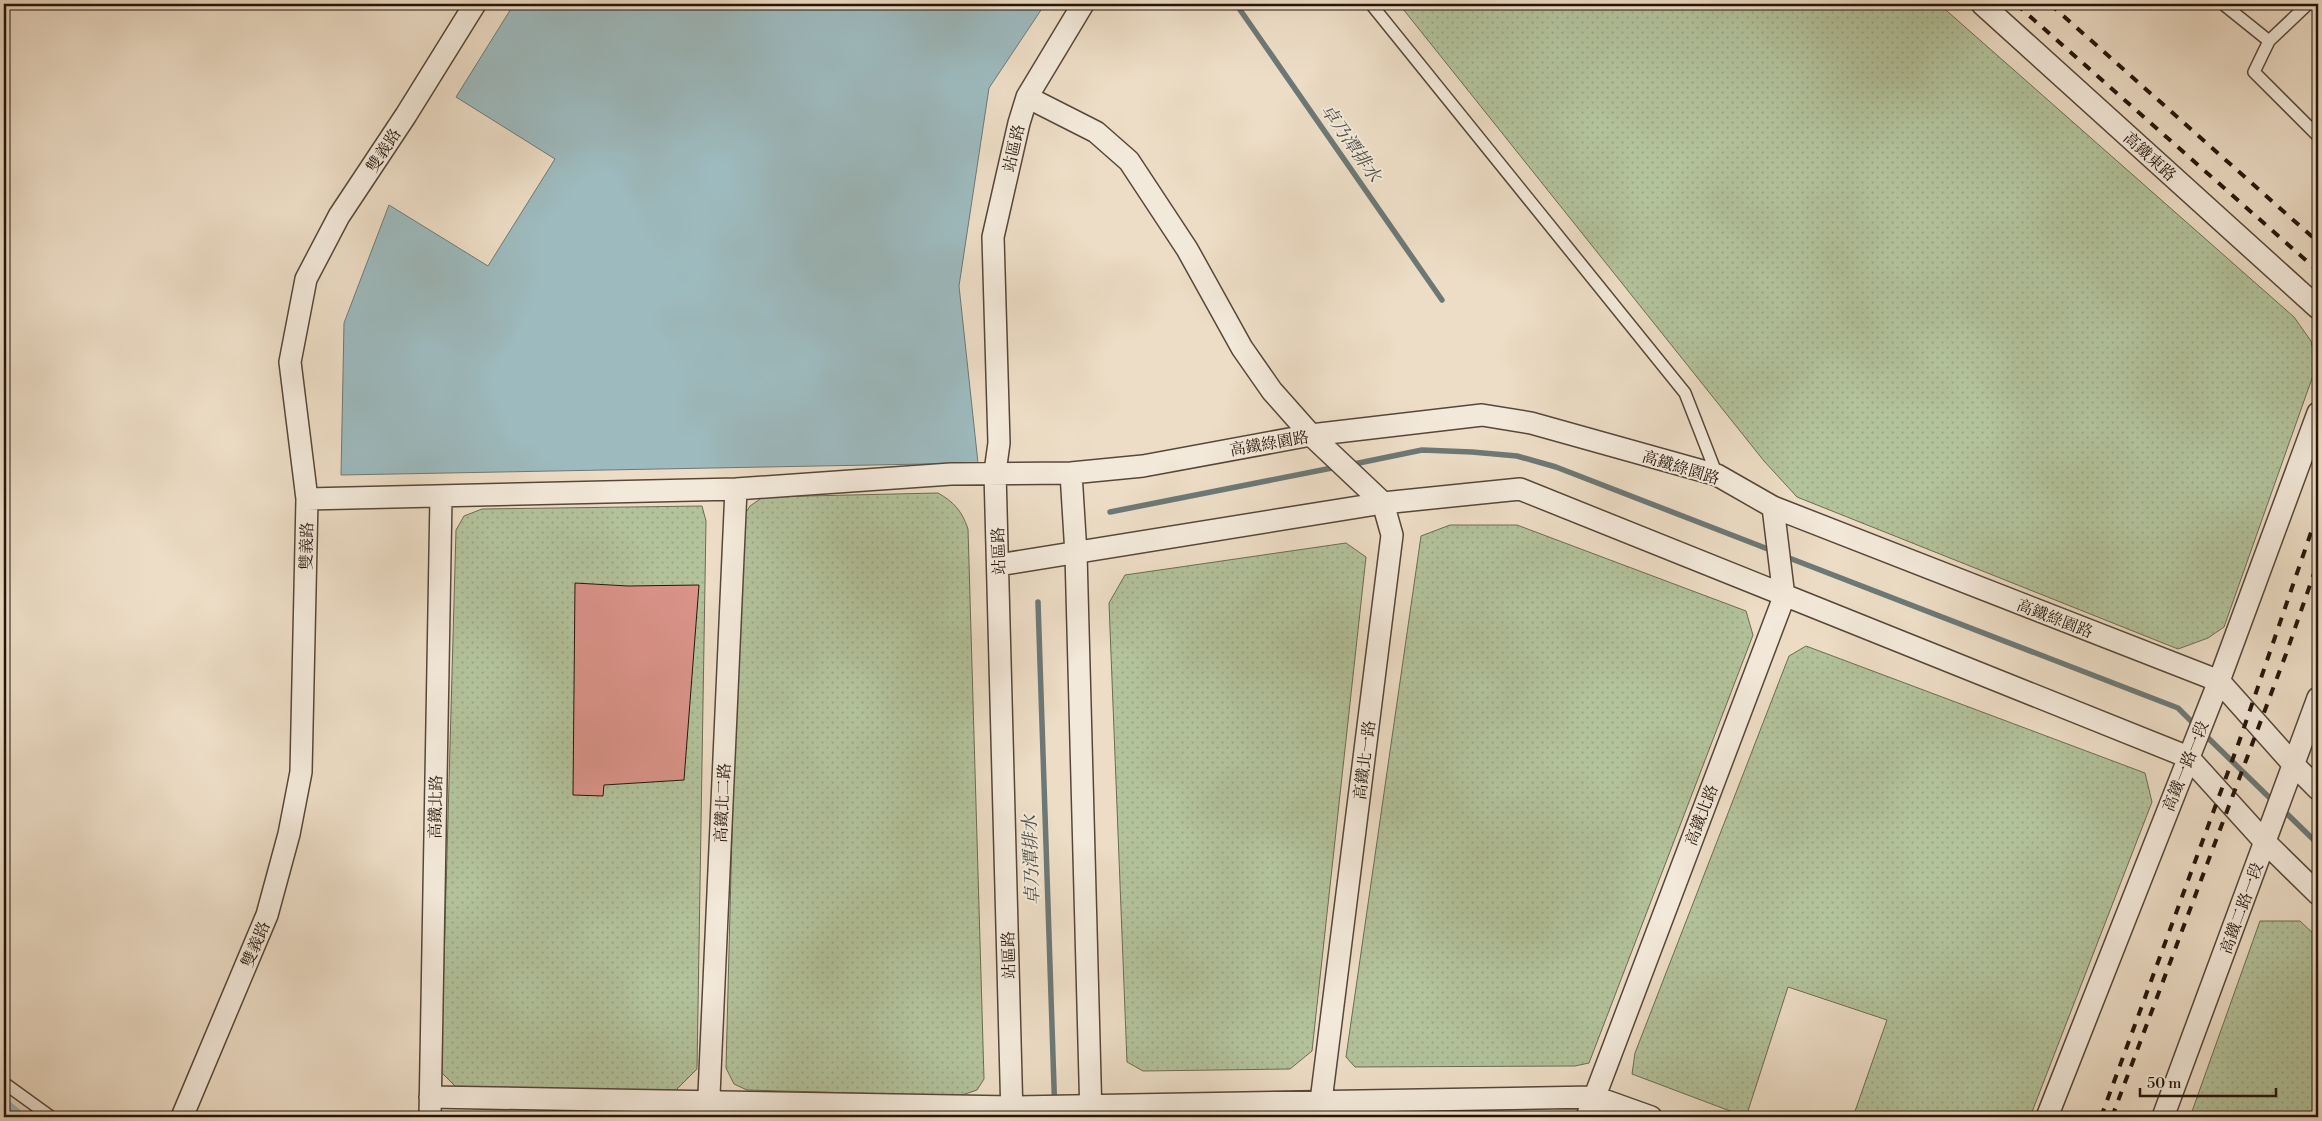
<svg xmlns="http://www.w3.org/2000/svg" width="2322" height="1121" viewBox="0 0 2322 1121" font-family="'Libre Bodoni','Noto Serif TC',serif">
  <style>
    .grass { fill: url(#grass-dots); stroke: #6c6c52 }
    .water { fill: #9dbabe; stroke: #6d7876 }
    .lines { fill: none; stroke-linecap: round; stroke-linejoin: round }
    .stream { stroke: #6d7876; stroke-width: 5.5 }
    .canal { stroke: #9dbabe; stroke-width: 19 }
    .building { fill: #da9389; stroke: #25150a }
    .lane-casing { stroke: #574739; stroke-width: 14 }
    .street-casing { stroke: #574739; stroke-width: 24 }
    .lane { stroke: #f3e9da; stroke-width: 11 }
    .street { stroke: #f3e9da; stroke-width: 21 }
    .rail { stroke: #25150a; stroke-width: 4; stroke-dasharray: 9 9; stroke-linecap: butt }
    .labels { text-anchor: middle; stroke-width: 4; stroke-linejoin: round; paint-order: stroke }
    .street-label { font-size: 16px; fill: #25150a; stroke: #f3e9da }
    .water-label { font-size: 18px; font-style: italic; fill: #4f4f49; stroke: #f3e9da }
  </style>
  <defs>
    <pattern id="grass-dots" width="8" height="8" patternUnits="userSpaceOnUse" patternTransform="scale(1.25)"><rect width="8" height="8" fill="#b2c29b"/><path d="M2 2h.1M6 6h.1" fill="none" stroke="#99a684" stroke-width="1.8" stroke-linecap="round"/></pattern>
  </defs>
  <rect width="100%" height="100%" fill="#edddc6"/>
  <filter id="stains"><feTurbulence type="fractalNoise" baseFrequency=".004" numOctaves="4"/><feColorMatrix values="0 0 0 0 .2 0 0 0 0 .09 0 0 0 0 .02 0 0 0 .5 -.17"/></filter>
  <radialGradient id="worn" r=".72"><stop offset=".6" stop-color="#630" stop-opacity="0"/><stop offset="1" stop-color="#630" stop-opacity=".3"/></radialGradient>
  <path class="grass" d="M1399,4H1939L2294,317L2311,341L2316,367L2224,627L2208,638L2178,649L1797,497L1764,461Z
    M938,493C954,502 962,511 968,529L984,1079L977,1090L959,1096L747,1090L734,1084L726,1068L740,522L750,506L763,497Z
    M702,506L706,521L697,1069L672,1094L460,1091L441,1072L456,530L464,516L482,509Z
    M1450,525H1517L1746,611L1753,635L1589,1063L1575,1066L1355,1067L1346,1057L1421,536Z
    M1346,543L1366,557L1312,1051L1290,1069L1143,1071L1127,1062L1109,603L1125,575Z
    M1806,646L2145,773L2152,802L2030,1117H1853L1887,1020L1788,987L1746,1117L1632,1074L1635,1053L1789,656Z
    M2260,921H2300L2318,938V1117H2190Z"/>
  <path class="water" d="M514,4H1045L989,88L959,286L978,463L341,475L344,323L389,205L488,266L555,159L456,97Z"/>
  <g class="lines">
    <path class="stream" d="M1236,4L1442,300
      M1349,465L1422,450L1472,452L1517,456L1556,467L1773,551
      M1110,512L1337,467
      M1784,556L2178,708L2196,726
      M1038,602L1055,1117
      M2203,733L2275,803
      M2282,809L2318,844"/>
    <path class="canal" d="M4,1109L14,1117"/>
  </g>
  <path class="building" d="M575,583L628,586L699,585L684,780L604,785L603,796L573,795Z"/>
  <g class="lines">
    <defs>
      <path id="lane" d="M1371,4L1685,393L1717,475
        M2223,4L2269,41L2254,72L2318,136
        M2269,41L2308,4
        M4,1083L51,1117"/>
      <path id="street" d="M1982,4L2318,308
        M1027,97L1096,132L1129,161L1187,249L1242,348L1272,391L1311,435L1383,503L1392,535L1319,1117
        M1071,473L1076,554L1091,1117
        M307,499L736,489L951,474L1071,473L1143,466L1311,435L1482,415L1531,423L1717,475L1773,507L2219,681L2293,764L2318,789
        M998,565L1383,503L1520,489L2188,757L2265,842L2318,894
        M430,1097L1012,1107L1595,1097L1651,1117
        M182,1117L267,915L289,834L301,772L307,499L290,362L306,279L339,216L406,115L475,4
        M430,1117L441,497
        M708,1117L736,489
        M1012,1117L995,472L999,443L993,237L1019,123L1027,97L1083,4
        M1587,1117L1784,597L1773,507
        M2047,1117L2219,681L2318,413
        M2163,1117L2318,698"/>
    </defs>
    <use href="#lane" class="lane-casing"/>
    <use href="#street" class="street-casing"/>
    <use href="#lane" class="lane"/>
    <use href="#street" class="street"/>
    <path class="rail" d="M2016,4L2318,271
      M2050,4L2318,242
      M2101,1117L2239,742L2318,512
      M2112,1117L2286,654L2318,562"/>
  </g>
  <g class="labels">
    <g class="street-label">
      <text transform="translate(1013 148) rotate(-77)" y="6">站區路</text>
      <text transform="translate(383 150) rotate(-57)" y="6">雙義路</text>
      <text transform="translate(2150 156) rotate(42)" y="6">高鐵東路</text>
      <text transform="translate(1269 443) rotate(-10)" y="6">高鐵綠園路</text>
      <text transform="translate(1681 467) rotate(17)" y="6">高鐵綠園路</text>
      <text transform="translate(306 546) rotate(-89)" y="6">雙義路</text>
      <text transform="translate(998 551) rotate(-92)" y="6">站區路</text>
      <text transform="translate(2055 618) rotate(21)" y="6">高鐵綠園路</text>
      <text transform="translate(1364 760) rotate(-83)" y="6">高鐵北一路</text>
      <text transform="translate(2185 766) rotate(-68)" y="6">高鐵一路一段</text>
      <text transform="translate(722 803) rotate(-87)" y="6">高鐵北二路</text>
      <text transform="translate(435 807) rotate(-89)" y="6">高鐵北路</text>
      <text transform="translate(1701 815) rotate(-69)" y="6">高鐵北路</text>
      <text transform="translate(2241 908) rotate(-70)" y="6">高鐵二路一段</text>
      <text transform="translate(255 944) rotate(-67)" y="6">雙義路</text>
      <text transform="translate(1008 955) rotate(-91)" y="6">站區路</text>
    </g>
    <g class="water-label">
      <text transform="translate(1351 143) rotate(55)" y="6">卓乃潭排水</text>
      <text transform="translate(1031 860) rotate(-92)" y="6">卓乃潭排水</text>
    </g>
  </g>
  <rect width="2322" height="1121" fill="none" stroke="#edddc6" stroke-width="20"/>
  <rect x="5" y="5" width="2312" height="1111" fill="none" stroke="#25150a" stroke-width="2.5"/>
  <rect x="10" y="10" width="2302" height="1101" fill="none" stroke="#25150a"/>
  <path d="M2140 1088v8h136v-8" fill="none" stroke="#25150a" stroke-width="2.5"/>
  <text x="2147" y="1088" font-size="15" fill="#25150a" stroke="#f3e9da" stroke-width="4" paint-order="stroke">50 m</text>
  <rect width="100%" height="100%" filter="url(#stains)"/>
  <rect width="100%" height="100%" fill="url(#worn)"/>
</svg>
